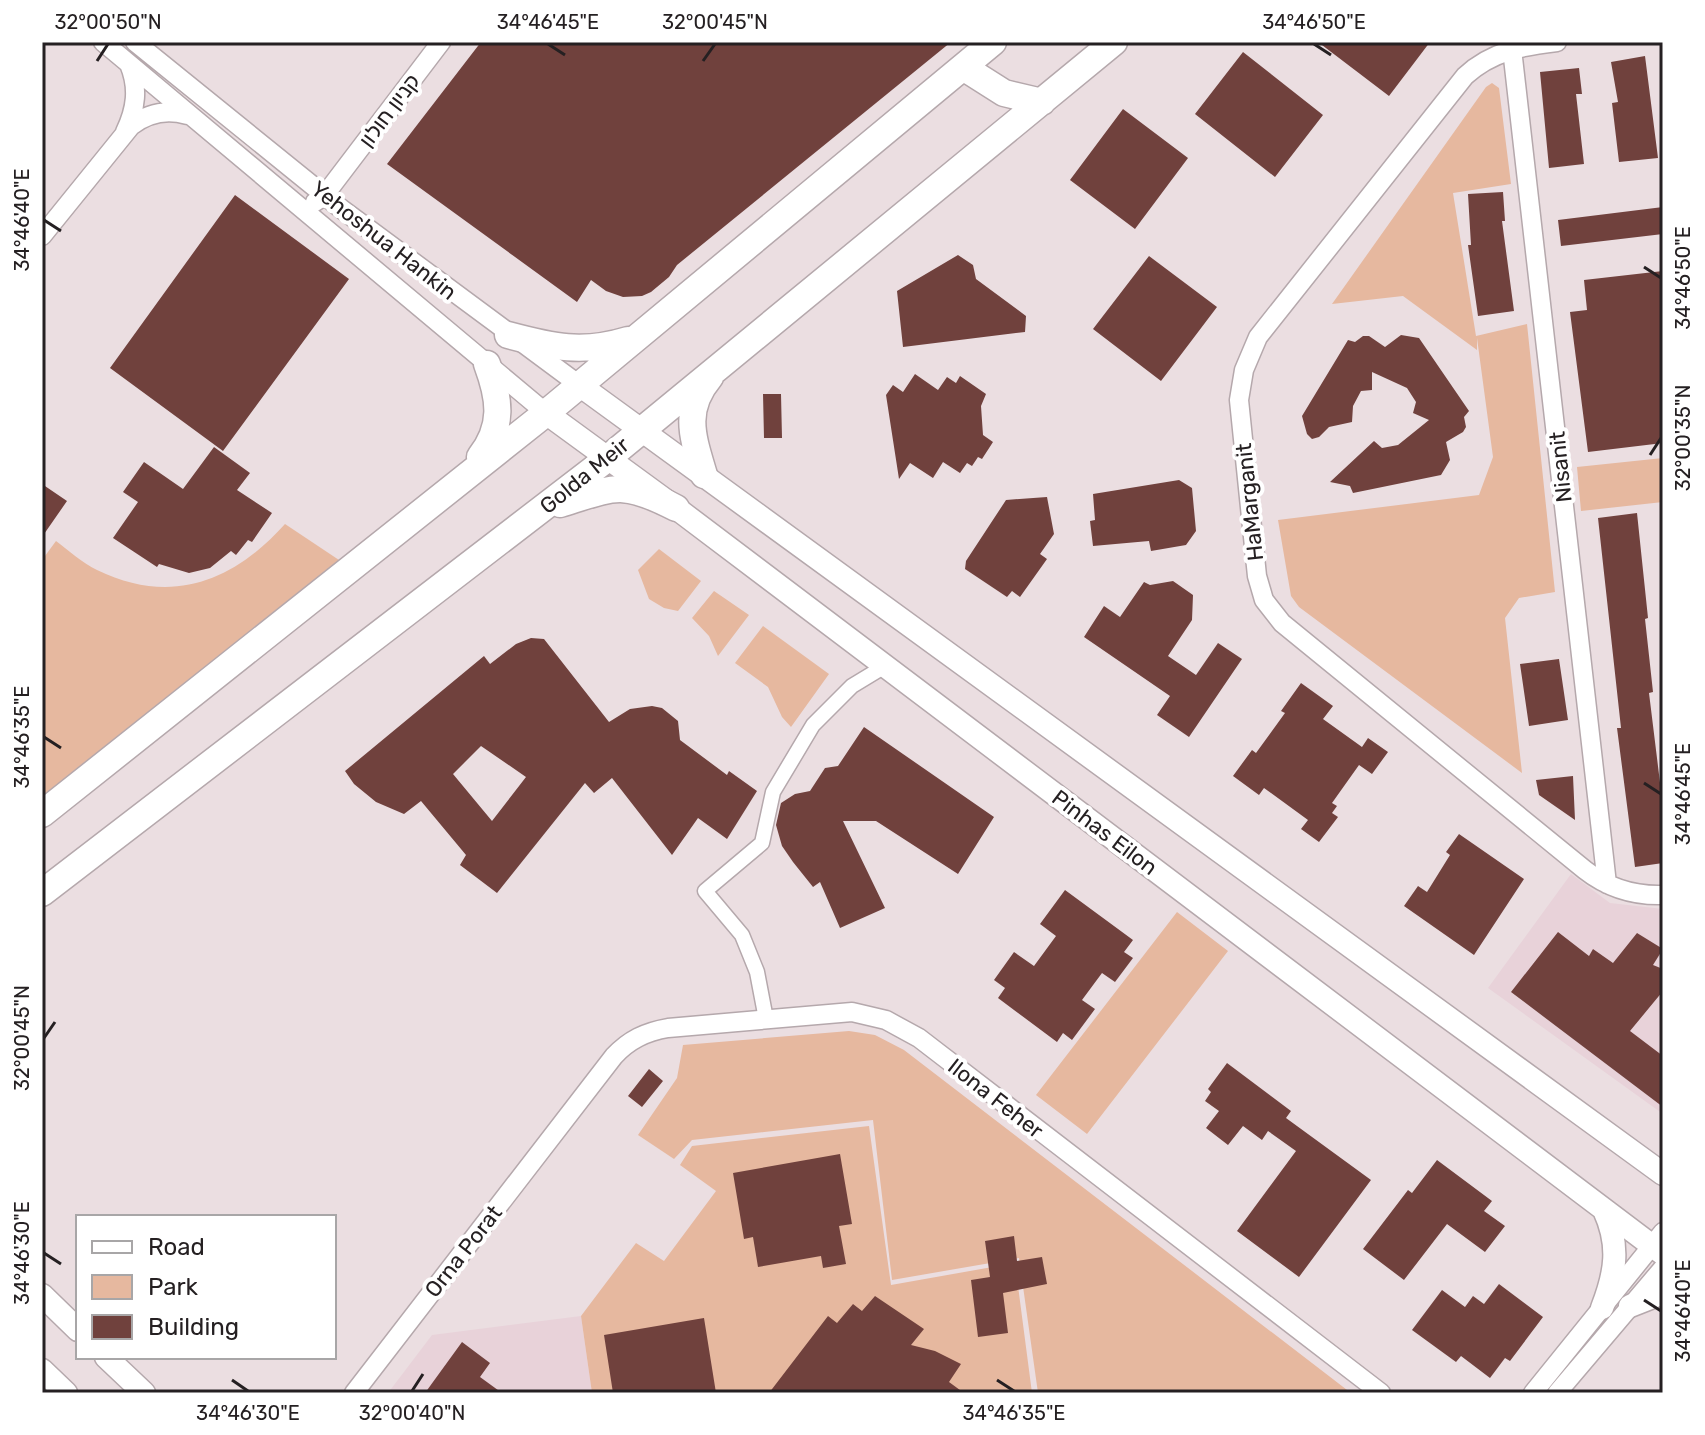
<svg xmlns="http://www.w3.org/2000/svg" width="1705" height="1435" viewBox="0 0 1705 1435" font-family="Rubik,'Noto Sans Hebrew',sans-serif">
  <style>
    .built { fill: #e8d2d9 }
    .green { fill: #e6b89f }
    .building { fill: #70413d; fill-rule: evenodd }
    .lines { fill: none; stroke-linecap: round; stroke-linejoin: round }
    .pedestrian-casing { stroke: #b5a8ac; stroke-width: 17 }
    .minor-casing { stroke: #b5a8ac; stroke-width: 21 }
    .tertiary-casing { stroke: #b5a8ac; stroke-width: 25 }
    .secondary-casing { stroke: #b5a8ac; stroke-width: 29 }
    .pedestrian { stroke: #fff; stroke-width: 14 }
    .minor { stroke: #fff; stroke-width: 18 }
    .tertiary { stroke: #fff; stroke-width: 22 }
    .secondary { stroke: #fff; stroke-width: 26 }
    .ticks { fill: none; stroke: #252022; stroke-width: 3 }
    .labels { text-anchor: middle; stroke-width: 8; stroke-linejoin: round; paint-order: stroke }
    .street-label { font-size: 22px; fill: #252022; stroke: #fff }
    .neatline { fill: none; stroke: #252022; stroke-width: 3 }
    .ticks-label { font-size: 20px; text-anchor: middle; fill: #252022 }
  </style>
  <rect width="100%" height="100%" fill="#ebdee1"/>
  <path class="built" d="M1571,874L1610,903L1663,909V1114L1488,988Z
    M581,1316L592,1393H388L432,1335Z"/>
  <path class="green" d="M1492,83L1499,88L1511,184L1453,193L1476,336L1527,324L1555,592L1519,598L1505,618L1522,773L1299,607L1291,596L1278,520L1479,495L1493,457L1477,338V350L1403,296L1332,304L1486,87Z
    M1663,458V502L1581,511L1577,467Z
    M285,524L339,560L42,801V560L56,541C69,551 83,563 97,570C171,606 233,582 285,524Z
    M659,549L701,581L678,611L664,608L649,599L638,570Z
    M714,591L749,615L718,656L709,636L692,618Z
    M763,626L829,674L791,727L782,717L768,687L735,663Z
    M1177,912L1228,951L1087,1134L1036,1095Z
    M849,1031L875,1035L904,1050L1351,1393H1038L1019,1258L892,1280L873,1120L692,1140L674,1159L638,1135L677,1078L683,1045Z
    M869,1126L891,1285L1015,1263L1032,1393H592L581,1316L636,1243L664,1261L716,1191L680,1165L692,1146Z"/>
  <path class="building" d="M481,42H951L677,265L669,277L651,292L642,296L623,297L606,291L591,280L577,302L387,164Z
    M1318,42H1430L1389,96Z
    M1243,52L1323,115L1275,177L1195,114Z
    M1645,56L1658,158L1619,162L1612,103L1618,102L1611,62Z
    M1579,68L1582,94H1576L1584,164L1549,168L1540,72Z
    M1123,109L1188,158L1135,229L1070,180Z
    M1503,192L1505,221H1502L1514,311L1478,316L1468,245H1471L1468,194Z
    M235,195L349,279L223,451L110,368Z
    M1663,207V234L1561,246L1558,220Z
    M958,255L973,265L976,279L1026,316L1025,332L903,347L897,291Z
    M1149,256L1217,307L1161,381L1093,329Z
    M1663,271V443L1588,452L1570,312L1587,310L1584,280Z
    M1401,335L1419,338L1469,411L1464,417L1466,427L1463,432L1446,442L1450,460L1441,475L1353,493L1350,486L1330,482L1374,441L1382,448L1398,445L1429,420L1413,413L1416,402L1407,388L1372,372V390L1361,391L1353,406L1352,422L1329,427L1319,437L1312,439L1307,434L1302,416L1348,340L1355,342L1363,336H1369L1385,347Z
    M915,374L938,390L947,377L956,383L960,376L986,394L981,406L983,435L993,442L982,459L978,457L972,466L967,463L960,473L943,462L933,478L910,463L899,479L886,395L893,385L903,392Z
    M763,394H781L782,438H764Z
    M214,447L250,473L237,490L272,513L252,542L248,540L236,555L231,551L210,568L189,573L159,564L157,567L113,538L138,502L123,492L144,462L183,489Z
    M1179,480L1192,488L1196,531L1186,545L1151,551L1149,541L1093,546L1090,521L1095,520L1093,494Z
    M42,484L67,501L42,537Z
    M1047,497L1054,534L1040,554L1047,559L1020,597L1012,591L1007,597L965,569L966,561L1006,500Z
    M1637,513L1648,618L1645,619L1653,692L1649,693L1663,807V863L1635,867L1617,728H1621L1598,518Z
    M1173,581L1193,595L1192,620L1168,656L1196,675L1218,643L1242,659L1189,737L1157,715L1170,696L1084,637L1104,606L1120,617L1144,582L1150,585Z
    M531,638L544,639L609,722L630,709L652,706L662,708L678,721L680,740L727,775L729,771L757,791L727,839L698,818L672,855L612,778L594,793L585,783L497,893L460,865L466,855L421,801L404,814L376,802L354,784L345,771L484,656L490,664L516,644ZM481,746L526,777L492,821L453,774Z
    M1559,659L1568,720L1529,726L1520,664Z
    M1301,683L1333,706L1323,719L1362,747L1368,738L1388,752L1372,774L1359,765L1332,803L1337,806L1332,813L1338,817L1319,842L1301,829L1308,820L1264,788L1259,795L1233,776L1252,750L1256,753L1285,713L1281,711Z
    M864,727L994,817L958,874L876,821H843L885,908L840,928L820,882L813,887L793,862L782,846L776,825L781,803L795,794L810,791L825,768L838,766Z
    M1573,776L1575,820L1539,795L1536,780Z
    M1459,834L1524,879L1474,955L1404,906L1418,886L1427,892L1450,855L1446,852Z
    M1065,890L1133,940L1124,952L1133,958L1115,982L1102,973L1082,1000L1095,1009L1072,1040L1063,1033L1057,1042L998,998L1005,988L994,980L1014,952L1034,966L1056,936L1040,924Z
    M1558,932L1589,956L1593,949L1613,963L1637,933L1663,949L1653,965L1663,969V991L1630,1031L1663,1056V1107L1511,992Z
    M1227,1063L1291,1111L1286,1118L1371,1180L1299,1277L1237,1231L1296,1151L1268,1131L1262,1140L1243,1126L1228,1145L1206,1128L1219,1111L1205,1101L1211,1092L1208,1089Z
    M649,1069L663,1081L642,1107L628,1096Z
    M840,1154L852,1224L839,1226L846,1264L823,1268L821,1256L758,1267L753,1237L744,1239L733,1173Z
    M1437,1160L1492,1201L1484,1211L1505,1226L1485,1252L1447,1224L1404,1280L1363,1249L1408,1190L1412,1193Z
    M1014,1236L1017,1261L1042,1257L1047,1284L1003,1293L1008,1333L978,1337L971,1280L990,1277L985,1241Z
    M1499,1284L1543,1317L1510,1361L1505,1358L1490,1378L1461,1356L1456,1362L1412,1330L1442,1290L1465,1307L1473,1296L1484,1304Z
    M875,1296L924,1329L911,1345L935,1351L961,1364L949,1382L964,1393H769L828,1316L837,1323L853,1304L862,1311Z
    M704,1318L716,1393H613L604,1335Z
    M462,1342L490,1363L480,1377L502,1393H425Z"/>
  <g class="lines">
    <defs>
      <path id="pedestrian" d="M766,1019L757,972L742,935L705,891L762,843L773,792L813,725L852,686L885,666"/>
      <path id="minor" d="M103,42L546,413
        M135,42L339,207L578,384
        M1557,42C1523,46 1492,51 1465,76L1258,337L1244,370L1239,400L1257,576L1264,600L1282,623L1585,870C1608,888 1634,896 1663,895
        M1512,49L1607,884
        M125,132C136,109 139,88 129,64
        M315,202L324,196L441,42
        M42,236L131,126C148,113 167,109 187,115
        M354,1393L614,1056C629,1040 645,1032 668,1028L852,1012L886,1020L919,1038L1381,1393
        M1533,1393L1663,1232
        M1557,1393L1663,1268"/>
      <path id="tertiary" d="M578,384L1663,1174
        M546,413L676,508L1663,1254
        M42,1295L78,1330
        M1630,1306L1663,1293
        M1602,1308C1616,1272 1620,1245 1604,1210
        M106,1357L144,1393
        M42,1370L66,1393"/>
      <path id="secondary" d="M963,67L1004,93L1042,102
        M508,335C553,347 582,354 628,340
        M480,457C504,426 500,399 487,364
        M704,475C693,438 682,410 710,377
        M560,504C615,487 622,480 676,508
        M42,814L546,413L993,42
        M42,893L608,458L1114,42"/>
    </defs>
    <use href="#pedestrian" class="pedestrian-casing"/>
    <use href="#minor" class="minor-casing"/>
    <use href="#tertiary" class="tertiary-casing"/>
    <use href="#secondary" class="secondary-casing"/>
    <use href="#pedestrian" class="pedestrian"/>
    <use href="#minor" class="minor"/>
    <use href="#tertiary" class="tertiary"/>
    <use href="#secondary" class="secondary"/>
  </g>
  <path class="ticks" d="M548,44L565,55M1314,44L1331,55M97,61L108,44M703,61L715,44M44,220L61,231M1644,267L1661,278M1650,455L1661,438M44,737L61,748M1644,783L1661,794M44,1038L55,1022M44,1253L61,1264M1644,1300L1661,1311M232,1380L248,1391M997,1380L1014,1391M412,1391L423,1374"/>
  <g class="labels">
    <g class="street-label">
      <text transform="translate(389 110) rotate(-53)" y="8">קניון חולון</text>
      <text transform="translate(384 240) rotate(38)" y="8">Yehoshua Hankin</text>
      <text transform="translate(1560 467) rotate(-96)" y="8">Nisanit</text>
      <text transform="translate(584 475) rotate(-39)" y="8">Golda Meir</text>
      <text transform="translate(1249 502) rotate(-96)" y="8">HaMarganit</text>
      <text transform="translate(1105 832) rotate(37)" y="8">Pinhas Eilon</text>
      <text transform="translate(996 1098) rotate(38)" y="8">Ilona Feher</text>
      <text transform="translate(463 1251) rotate(-52)" y="8">Orna Porat</text>
    </g>
  </g>
  <rect width="1705" height="1435" fill="none" stroke="#ffffff" stroke-width="88"/>
  <rect x="76" y="1215" width="260" height="144" fill="#ffffff" stroke="#a8a6a7" stroke-width="2"/>
  <rect x="92" y="1241" width="40" height="12" fill="#ffffff" stroke="#a8a6a7" stroke-width="2"/>
  <text x="148" y="1255" font-size="24" fill="#252022">Road</text>
  <rect x="92" y="1275" width="40" height="24" fill="#e6b89f" stroke="#a8a6a7" stroke-width="2"/>
  <text x="148" y="1295" font-size="24" fill="#252022">Park</text>
  <rect x="92" y="1315" width="40" height="24" fill="#70413d" stroke="#a8a6a7" stroke-width="2"/>
  <text x="148" y="1335" font-size="24" fill="#252022">Building</text>
  <rect x="44" y="44" width="1617" height="1347" class="neatline"/>
  <g class="ticks-label">
    <text x="108" y="29">32°00'50"N</text>
    <text x="548" y="29">34°46'45"E</text>
    <text x="715" y="29">32°00'45"N</text>
    <text x="1314" y="29">34°46'50"E</text>
    <text transform="translate(22 220) rotate(-90)" y="7">34°46'40"E</text>
    <text transform="translate(1683 278) rotate(-90)" y="7">34°46'50"E</text>
    <text transform="translate(1683 438) rotate(-90)" y="7">32°00'35"N</text>
    <text transform="translate(22 737) rotate(-90)" y="7">34°46'35"E</text>
    <text transform="translate(1683 794) rotate(-90)" y="7">34°46'45"E</text>
    <text transform="translate(22 1038) rotate(-90)" y="7">32°00'45"N</text>
    <text transform="translate(22 1253) rotate(-90)" y="7">34°46'30"E</text>
    <text transform="translate(1683 1311) rotate(-90)" y="7">34°46'40"E</text>
    <text x="248" y="1420">34°46'30"E</text>
    <text x="412" y="1420">32°00'40"N</text>
    <text x="1014" y="1420">34°46'35"E</text>
  </g>
</svg>
